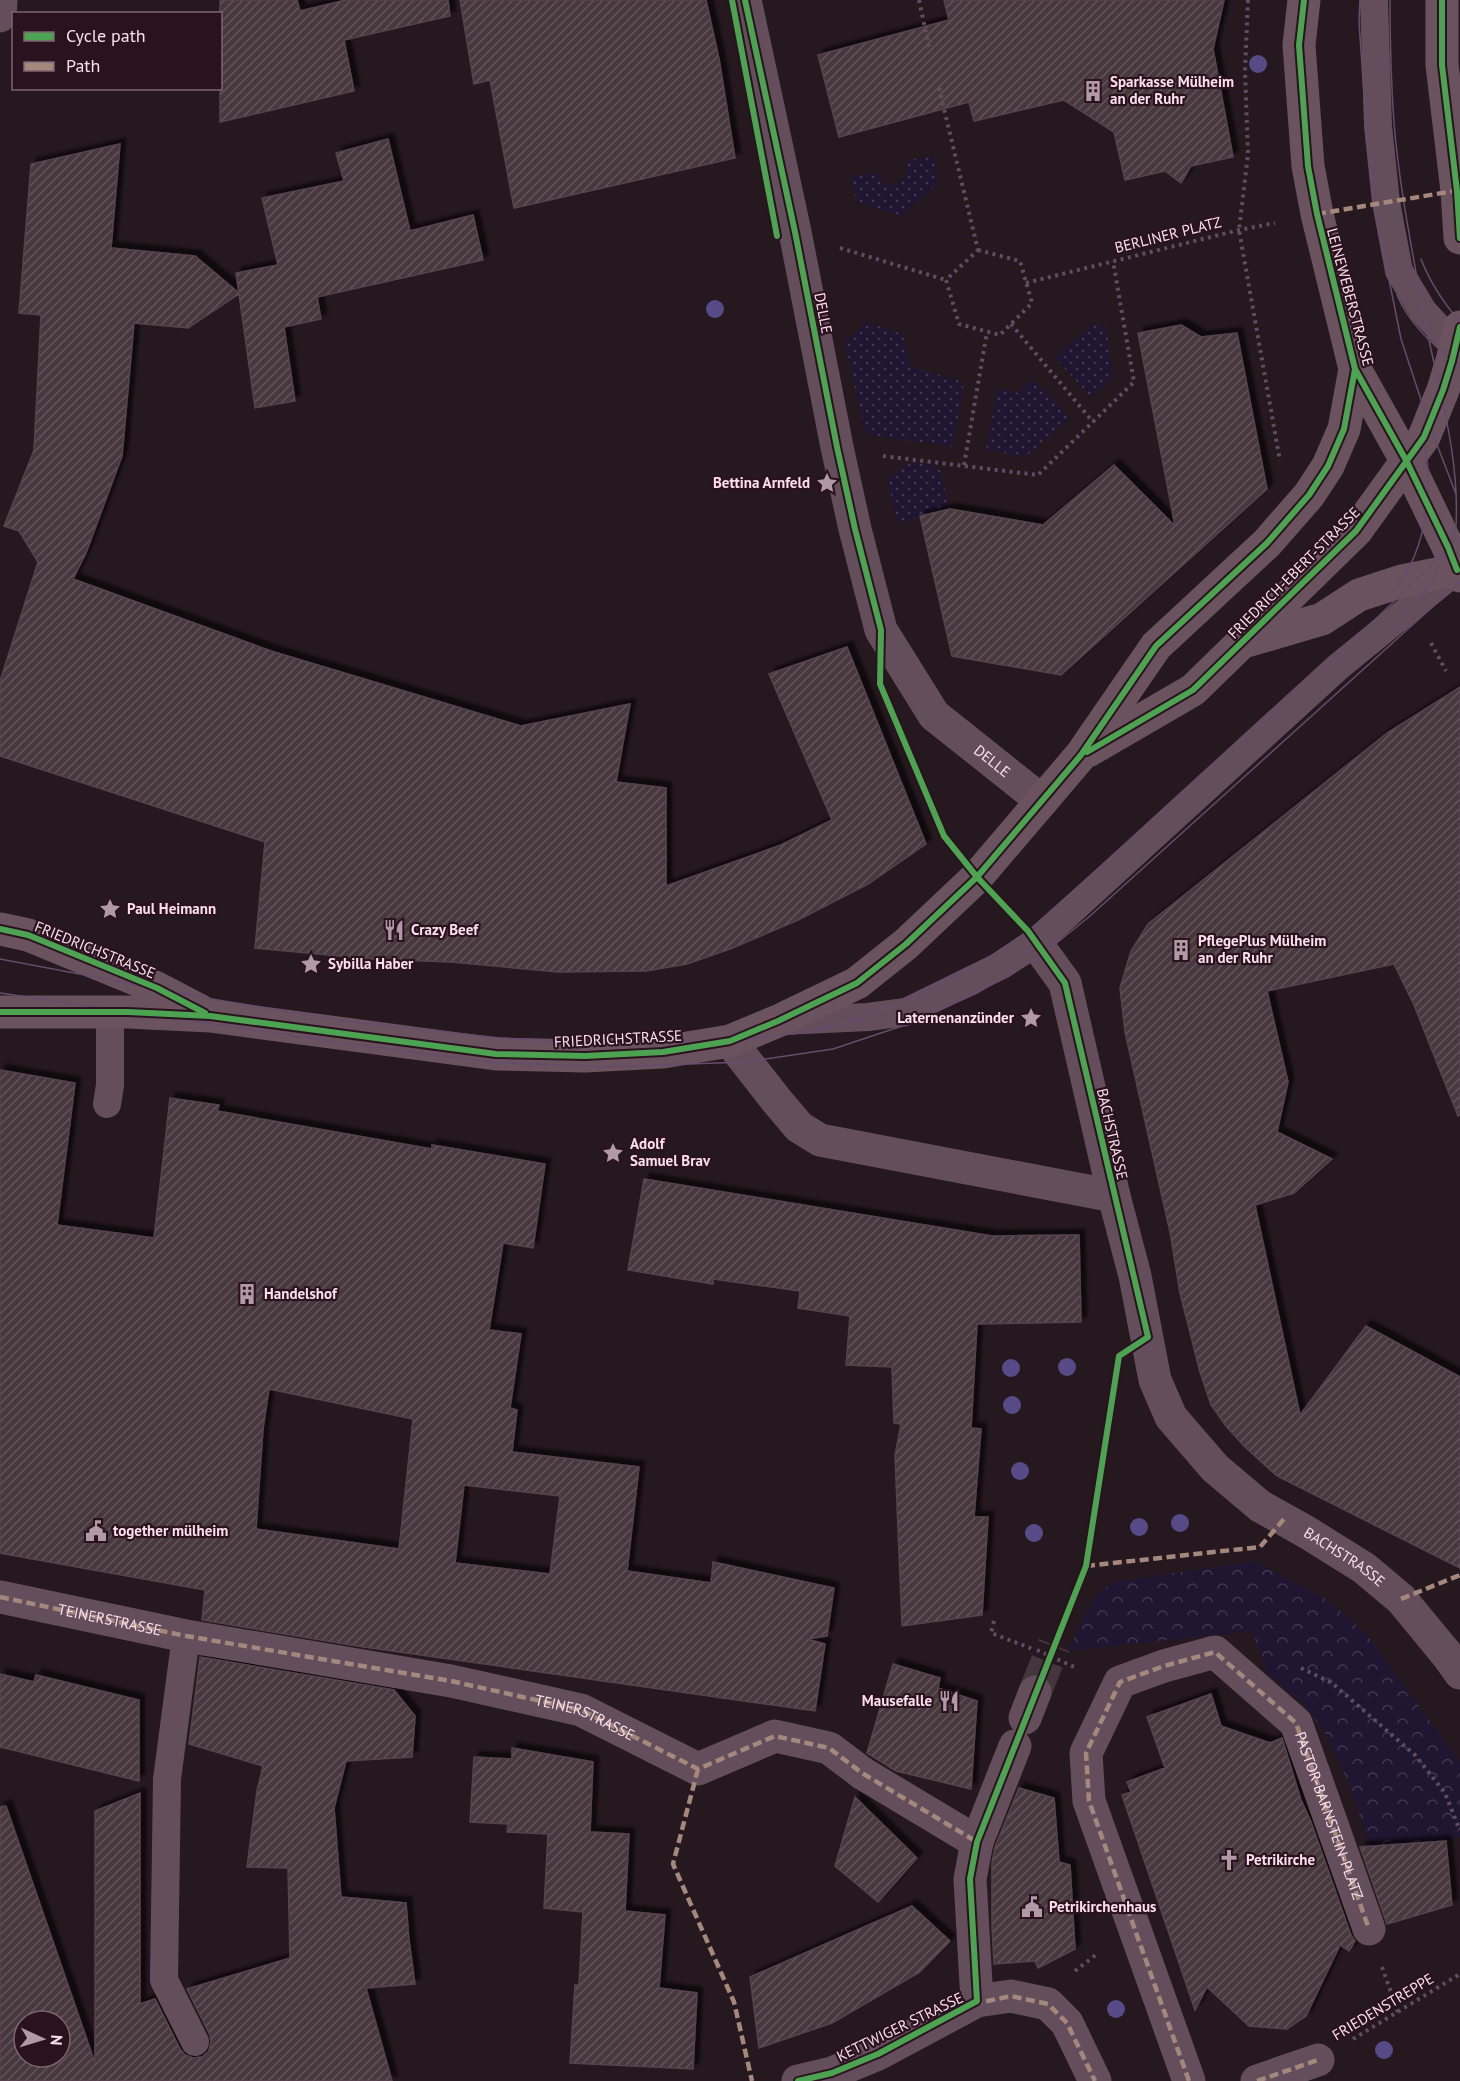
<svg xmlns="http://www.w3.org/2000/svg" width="1460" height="2081" viewBox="0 0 1460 2081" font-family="'PT Sans',sans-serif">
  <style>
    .grass { fill: url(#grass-dots) }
    .park { fill: url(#park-crowns) }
    .building { fill: url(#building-hatch); stroke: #57434d; stroke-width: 1.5; fill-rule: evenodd; filter: url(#shadow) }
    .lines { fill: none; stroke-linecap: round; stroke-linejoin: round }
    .pedestrian-tunnel { stroke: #45363d; stroke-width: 33; stroke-dasharray: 33 16; stroke-linecap: butt }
    .path { stroke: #604d64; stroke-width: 4; stroke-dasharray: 3 4.5; stroke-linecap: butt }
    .service { stroke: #654e5b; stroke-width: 28 }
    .pedestrian { stroke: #654e5b; stroke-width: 33 }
    .minor { stroke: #654e5b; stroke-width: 33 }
    .secondary { stroke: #6a525f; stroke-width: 33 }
    .tram { stroke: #664c6e; stroke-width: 1.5 }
    .path-bridge { stroke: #604d64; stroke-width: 4; stroke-dasharray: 3 4.5; stroke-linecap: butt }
    .quiet { stroke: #a5887d; stroke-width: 4.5; stroke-dasharray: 9 4.5; stroke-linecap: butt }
    .cycleway-casing { stroke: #2a131e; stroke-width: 10 }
    .cycleway { stroke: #4ca352; stroke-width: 6 }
    .tree { fill: #574b87 }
    .labels { text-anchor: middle; stroke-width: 4.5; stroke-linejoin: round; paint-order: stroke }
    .poi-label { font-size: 15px; font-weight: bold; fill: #fddeee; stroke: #2a131e; text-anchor: start }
    .street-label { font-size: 15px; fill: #fddeee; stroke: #2a131e }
  </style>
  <defs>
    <pattern id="grass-dots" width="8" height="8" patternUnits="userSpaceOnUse" patternTransform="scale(1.5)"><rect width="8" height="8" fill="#211631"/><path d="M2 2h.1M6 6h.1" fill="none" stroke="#42374f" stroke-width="1.8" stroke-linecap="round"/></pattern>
    <pattern id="park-crowns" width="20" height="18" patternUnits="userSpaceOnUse" patternTransform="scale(1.5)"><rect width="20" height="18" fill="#211631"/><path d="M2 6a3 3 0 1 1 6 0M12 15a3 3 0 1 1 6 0" fill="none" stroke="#42374f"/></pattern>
    <pattern id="building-hatch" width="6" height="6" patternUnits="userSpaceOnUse" patternTransform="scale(1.5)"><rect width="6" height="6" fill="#46373e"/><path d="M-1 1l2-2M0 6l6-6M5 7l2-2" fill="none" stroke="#62545a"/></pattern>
    <filter id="shadow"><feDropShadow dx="5.5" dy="-5.5" stdDeviation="1.5" flood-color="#0009"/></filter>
  </defs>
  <rect width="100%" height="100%" fill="#25181e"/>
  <path class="grass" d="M933,155L938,184L901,216L857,202L851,177L876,172L884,184C900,187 910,176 906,161Z
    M867,322L904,335L910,367L964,382L953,447L871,435L865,432L845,342Z
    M1094,323L1106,326L1113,376L1092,398L1055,358Z
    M1034,379L1070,418L1025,457L986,450L998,388L1018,393Z
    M911,462L939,467L950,509L898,523L887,479Z"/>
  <path class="park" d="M1254,1561L1328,1600L1367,1635L1460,1762V1837L1446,1841L1370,1847L1350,1786L1325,1733L1301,1701L1269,1675L1252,1631L1068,1651L1083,1618L1100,1591L1116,1582Z"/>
  <path class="building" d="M220,0H297L300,11L346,0H448L450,16L344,40L354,91L220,122Z
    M460,0H706L719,59L735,158L514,208L490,80L474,84Z
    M944,0H1224L1213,49L1233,157L1191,166L1181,183L1165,171L1125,180L1114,132L1064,100L974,121L969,102L839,137L818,55L949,20Z
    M388,139L410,231L473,215L483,260L317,297L321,319L284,327L295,401L255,408L239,294L188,328L134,323L122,456L86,553L73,579L271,651L521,726L630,704L616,782L666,788V886L781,845L832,820L769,674L847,647L926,844L868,884L798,920L730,949L687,964L646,971L558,972L451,962L371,959L255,948L265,842L0,756V681L38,562L19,531L4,526L34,450L41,315L19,313L31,164L120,144L111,248L195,256L239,293L236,273L278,265L262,198L344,181L336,153Z
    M1181,325L1201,337L1237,333L1267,489L1061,675L952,656L920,516L950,509L1043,525L1114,465L1175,526L1138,333Z
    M1460,687V1115L1458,1116L1414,1005L1394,964L1267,991L1288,1082L1277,1132L1332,1159L1294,1193L1255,1205L1300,1415L1366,1326L1460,1377V1568L1277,1476L1244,1446L1226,1426L1211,1405L1200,1372L1180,1293L1170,1232L1125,1032L1120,988L1131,951L1148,924L1387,733Z
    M0,1070L75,1083L57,1225L154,1238L170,1098L219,1105L217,1111L432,1149V1145L545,1164L533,1248L503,1243L489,1330L521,1334L510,1408L517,1410L512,1452L639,1467L627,1571L711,1583L713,1562L834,1588L827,1636L807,1639L825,1644L815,1711L357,1646L202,1620L205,1590L0,1553ZM269,1389L413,1419L399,1549L256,1529L263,1429ZM464,1485L560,1496L550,1574L455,1563Z
    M644,1179L992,1236L1079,1235L1081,1322L977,1324L971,1428L981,1429L974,1517H988L982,1615L902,1626L895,1455L901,1424L894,1423L892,1367L846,1365L850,1316L798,1308L800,1291L713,1279V1284L628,1270Z
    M200,1657L394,1690L415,1716L412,1757L346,1761L334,1808L341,1897L406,1903L409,1940L415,1984L366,1988L392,2081H0V1807L6,1806L95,2063V1811L140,1793V2004L155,1999L180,2049L185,2055L193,2058L202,2057L209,2051L211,2042L210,2035L187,1989L290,1958L288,1868L247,1867L257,1791L263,1766L189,1744ZM24,2021H60V2057H24Z
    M893,1664L940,1678L938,1688L977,1701L971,1789L896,1771L867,1753Z
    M0,1674L34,1682L36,1675L139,1700V1781L0,1747Z
    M1211,1694L1221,1726L1270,1743L1282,1738L1301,1800L1311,1822L1351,1935L1355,1941L1349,1951L1340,1945L1306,2016L1287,2029L1249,2026L1207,1987L1195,2010L1122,1795L1131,1792L1127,1782L1165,1768L1147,1717Z
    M512,1748L593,1762L590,1832L629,1834L625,1911L665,1915L659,1988L697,1993L693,2069L570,2063L575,1985H579L583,1912L544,1908L548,1834L507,1832L508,1824L470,1822L474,1757L512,1759Z
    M1019,1788L1054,1798L1059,1862L1070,1865L1075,1949L1038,1968L1035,1961L994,1964L992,1927V1862L995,1847Z
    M855,1797L917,1858L878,1902L835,1866Z
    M1446,1841L1452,1905L1387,1924L1360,1847Z
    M912,1906L950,1941L920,1972L832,2023L759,2048L750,1977Z"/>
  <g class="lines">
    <path class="pedestrian-tunnel" d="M1035,1692L1054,1645"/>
    <path class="path" d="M919,0L929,47
      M1248,0L1245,71L1248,154L1239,230L1280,461
      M939,88L978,250
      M840,248L946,280
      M978,250L1020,261L1032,303L1000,335L959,324L946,280Z
      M1026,283L1239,230L1275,223
      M1011,324L1093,422
      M883,456L1038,475L1134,382L1113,261
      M964,465L987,332
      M1431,643L1446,671
      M994,1621L991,1633L1033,1649
      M1301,1668L1332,1683L1415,1755L1445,1793L1458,1826H1460
      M1382,1967L1398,2012
      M1075,1971L1097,1954
      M1353,2039L1460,1974"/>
    <path class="service" d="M1374,0L1378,126L1386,202L1399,271L1423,311L1460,351
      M783,1021L868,1017L906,1012L1002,965L1036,943L1338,667L1458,569
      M107,1104L110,1085V1013
      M186,1636L167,1779L164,1980L195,2042"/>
    <path class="pedestrian" d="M1036,943L1065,983L1114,1196
      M1025,1718L1035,1692
      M862,1773L977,1842L1015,1746
      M1189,2081L1089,1801L1086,1753L1120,1682L1164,1666L1215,1652L1296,1723L1369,1929
      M1257,2081L1318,2060"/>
    <g class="minor">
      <path id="s1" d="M745,0L795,232L837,447L855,529L881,630L934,715L1042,801"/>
      <path d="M0,16L1,0"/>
      <path id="s2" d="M730,1041L777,1101L799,1127L820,1140L1114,1196L1135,1276L1155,1380L1171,1417L1215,1468L1260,1506L1308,1533L1364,1568L1401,1599L1448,1656L1460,1673"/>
      <path id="s3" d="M0,1597L186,1636L451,1681L581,1710L698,1769L775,1736L829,1748L862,1773"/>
      <path d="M977,1842L970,1879L977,2001"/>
      <path d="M798,2081L832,2073L878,2054L977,2001L1011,1996L1048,2004L1067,2023L1095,2081"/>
    </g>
    <path class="secondary" d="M1304,0L1299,45L1308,166L1317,214L1355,369L1407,462L1448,547L1460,576
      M1442,0V65L1457,191L1460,238
      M1247,641L1322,619L1359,595L1402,581L1457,570
      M1088,751L1193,690L1356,531L1424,437L1443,390L1452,361L1460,327
      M0,929L28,935L157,988L201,1011
      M0,1012H128L210,1016L496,1054L585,1056L663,1052L730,1041L778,1021L857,983L906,944L977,877L1081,755L1156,646L1267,543L1309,495L1328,466L1344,429L1355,369"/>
    <path class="tram" d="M1360,0L1359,22L1366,124L1374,205L1401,339L1429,424L1456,494
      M1421,259C1430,283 1443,302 1460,322
      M1397,295C1410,326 1435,346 1460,367
      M1392,593C1431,547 1434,478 1421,422
      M1389,637C1415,604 1447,567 1456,525C1460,452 1436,381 1423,311C1412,249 1399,185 1394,123C1391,82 1390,41 1390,0
      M0,959L212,999L344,1021L500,1038L604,1044L730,1041L809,1032L868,1017L971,969L1028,931L1346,648L1460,537
      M0,993L351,1044L491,1062L603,1067L745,1062L833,1049L911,1023L977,993L1043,954L1090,916L1460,582"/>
    <path class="path-bridge" d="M1037,1650L1074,1667"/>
    <g class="quiet">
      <path d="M1317,214L1460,190"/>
      <path d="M1086,1566L1260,1547L1284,1519"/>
      <path d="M0,1597L186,1636L451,1681L581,1710L698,1769L775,1736L829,1748L862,1773L977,1842"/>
      <path d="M1401,1599L1460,1575"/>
      <path d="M698,1769L673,1864L734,2002L752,2081"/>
      <path d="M973,2004L1011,1996L1048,2004L1067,2023L1095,2081"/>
      <path id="s4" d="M1189,2081L1089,1801L1086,1753L1120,1682L1164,1666L1215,1652L1296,1723L1369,1929"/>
      <path d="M1257,2081L1318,2060"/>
    </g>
    <defs>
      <path id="cycleway" d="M732,0L777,236
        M745,0L795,232L837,447L855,529L881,630L880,684L944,836L977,877L1028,931L1065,983L1148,1337L1119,1356L1086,1566L977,1842L970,1879L977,2001L878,2054L832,2073L798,2081
        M1304,0L1299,45L1308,166L1317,214L1355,369L1407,462L1448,547L1457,570
        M1442,0V65L1457,191L1460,238
        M1087,752L1193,690L1356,531L1424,437L1443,390L1452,361L1460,327
        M0,929L28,935L157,988L205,1013
        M0,1012H128L210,1016L496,1054L585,1056L663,1052L730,1041L778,1021L857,983L906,944L977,877L1081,755L1156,646L1267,543L1309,495L1328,466L1344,429L1355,369"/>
    </defs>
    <use href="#cycleway" class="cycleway-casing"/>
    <use href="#cycleway" class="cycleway"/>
  </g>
  <g class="tree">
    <circle cx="1258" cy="64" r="9"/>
    <circle cx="715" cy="309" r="9"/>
    <circle cx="1067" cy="1367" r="9"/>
    <circle cx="1011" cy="1368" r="9"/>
    <circle cx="1012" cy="1405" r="9"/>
    <circle cx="1020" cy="1471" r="9"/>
    <circle cx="1180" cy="1523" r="9"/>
    <circle cx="1139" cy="1527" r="9"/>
    <circle cx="1034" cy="1533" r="9"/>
    <circle cx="1116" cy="2009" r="9"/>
    <circle cx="1384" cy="2050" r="9"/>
  </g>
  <defs>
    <symbol id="building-bare" viewBox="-9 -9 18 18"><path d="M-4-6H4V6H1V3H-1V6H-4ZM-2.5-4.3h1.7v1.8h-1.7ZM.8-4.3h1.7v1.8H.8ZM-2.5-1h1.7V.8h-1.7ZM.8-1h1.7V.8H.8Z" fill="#b199a5" stroke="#2a131e" stroke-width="2.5" paint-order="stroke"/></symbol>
    <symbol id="sight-bare" viewBox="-9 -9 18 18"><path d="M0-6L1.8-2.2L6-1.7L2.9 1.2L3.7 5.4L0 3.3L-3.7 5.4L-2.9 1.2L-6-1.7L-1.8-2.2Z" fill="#b199a5" stroke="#2a131e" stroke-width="2.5" paint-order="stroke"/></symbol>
    <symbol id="restaurant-bare" viewBox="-9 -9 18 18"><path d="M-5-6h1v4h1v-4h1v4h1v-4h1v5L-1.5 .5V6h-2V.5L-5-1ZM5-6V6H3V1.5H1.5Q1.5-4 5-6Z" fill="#b199a5" stroke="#2a131e" stroke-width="2.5" paint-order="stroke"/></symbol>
    <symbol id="civic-bare" viewBox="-9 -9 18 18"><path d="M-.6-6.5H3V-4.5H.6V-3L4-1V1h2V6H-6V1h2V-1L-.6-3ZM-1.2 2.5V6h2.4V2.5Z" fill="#b199a5" stroke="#2a131e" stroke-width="2.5" paint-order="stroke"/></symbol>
    <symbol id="church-bare" viewBox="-9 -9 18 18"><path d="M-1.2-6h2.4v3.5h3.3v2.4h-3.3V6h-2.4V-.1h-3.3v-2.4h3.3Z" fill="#b199a5" stroke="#2a131e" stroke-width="2.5" paint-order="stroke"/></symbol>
  </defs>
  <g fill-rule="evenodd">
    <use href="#building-bare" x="1078" y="76" width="30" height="30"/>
    <use href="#sight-bare" x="812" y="468" width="30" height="30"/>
    <use href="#sight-bare" x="95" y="894" width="30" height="30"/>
    <use href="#restaurant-bare" x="379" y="915" width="30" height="30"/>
    <use href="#building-bare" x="1166" y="935" width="30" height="30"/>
    <use href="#sight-bare" x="296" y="949" width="30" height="30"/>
    <use href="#sight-bare" x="1016" y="1003" width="30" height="30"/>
    <use href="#sight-bare" x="598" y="1138" width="30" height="30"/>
    <use href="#building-bare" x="232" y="1279" width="30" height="30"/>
    <use href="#civic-bare" x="81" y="1516" width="30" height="30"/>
    <use href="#restaurant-bare" x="934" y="1686" width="30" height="30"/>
    <use href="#church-bare" x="1214" y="1845" width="30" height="30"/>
    <use href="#civic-bare" x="1017" y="1892" width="30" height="30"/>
  </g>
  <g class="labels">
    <g class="poi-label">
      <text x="1110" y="87">Sparkasse Mülheim<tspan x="1110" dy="17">an der Ruhr</tspan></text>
      <text x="810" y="488" text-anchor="end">Bettina Arnfeld</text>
      <text x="127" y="914">Paul Heimann</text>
      <text x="411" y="935">Crazy Beef</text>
      <text x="1198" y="946">PflegePlus Mülheim<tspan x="1198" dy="17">an der Ruhr</tspan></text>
      <text x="328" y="969">Sybilla Haber</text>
      <text x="1014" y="1023" text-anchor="end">Laternenanzünder</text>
      <text x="630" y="1149">Adolf<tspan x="630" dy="17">Samuel Brav</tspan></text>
      <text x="264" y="1299">Handelshof</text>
      <text x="113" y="1536">together mülheim</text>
      <text x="932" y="1706" text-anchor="end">Mausefalle</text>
      <text x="1246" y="1865">Petrikirche</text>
      <text x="1049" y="1912">Petrikirchenhaus</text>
    </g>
    <g class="street-label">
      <text transform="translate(1168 235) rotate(-14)" y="5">BERLINER PLATZ</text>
      <text transform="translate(1350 297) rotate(75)" y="5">LEINEWEBERSTRASSE</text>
      <text transform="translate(823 313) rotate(79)" y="5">DELLE</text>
      <text transform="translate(1294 573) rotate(-45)" y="5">FRIEDRICH-EBERT-STRASSE</text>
      <text dy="5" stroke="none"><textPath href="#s1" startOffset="819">DELLE</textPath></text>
      <text transform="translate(95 950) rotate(22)" y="5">FRIEDRICHSTRASSE</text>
      <text transform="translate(618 1039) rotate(-3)" y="5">FRIEDRICHSTRASSE</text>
      <text transform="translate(1112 1134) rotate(77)" y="5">BACHSTRASSE</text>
      <text dy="5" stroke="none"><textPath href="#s2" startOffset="888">BACHSTRASSE</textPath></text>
      <text dy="5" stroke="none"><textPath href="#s3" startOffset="112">TEINERSTRASSE</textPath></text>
      <text dy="5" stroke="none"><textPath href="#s3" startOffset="598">TEINERSTRASSE</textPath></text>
      <text dy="5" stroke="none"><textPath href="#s4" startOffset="730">PASTOR-BARNSTEIN-PLATZ</textPath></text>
      <text transform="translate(1383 2007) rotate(-31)" y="5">FRIEDENSTREPPE</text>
      <text transform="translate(900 2027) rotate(-26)" y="5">KETTWIGER STRASSE</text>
    </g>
  </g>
  <rect x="12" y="12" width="210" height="78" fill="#2a131e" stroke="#7e6471" stroke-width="1.5"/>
  <rect x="24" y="32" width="30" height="9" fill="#4ca352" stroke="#7e6471" stroke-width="1.5"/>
  <text x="66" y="42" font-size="18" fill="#fddeee">Cycle path</text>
  <rect x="24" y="62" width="30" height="9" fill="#a5887d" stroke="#7e6471" stroke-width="1.5"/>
  <text x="66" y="72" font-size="18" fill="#fddeee">Path</text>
  <g transform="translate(42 2039) rotate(94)"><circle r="28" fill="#2a131e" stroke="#7e6471" stroke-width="1.5"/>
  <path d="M0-4.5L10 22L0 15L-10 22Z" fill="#b199a5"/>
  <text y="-9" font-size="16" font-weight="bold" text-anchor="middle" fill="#fddeee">N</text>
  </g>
</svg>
